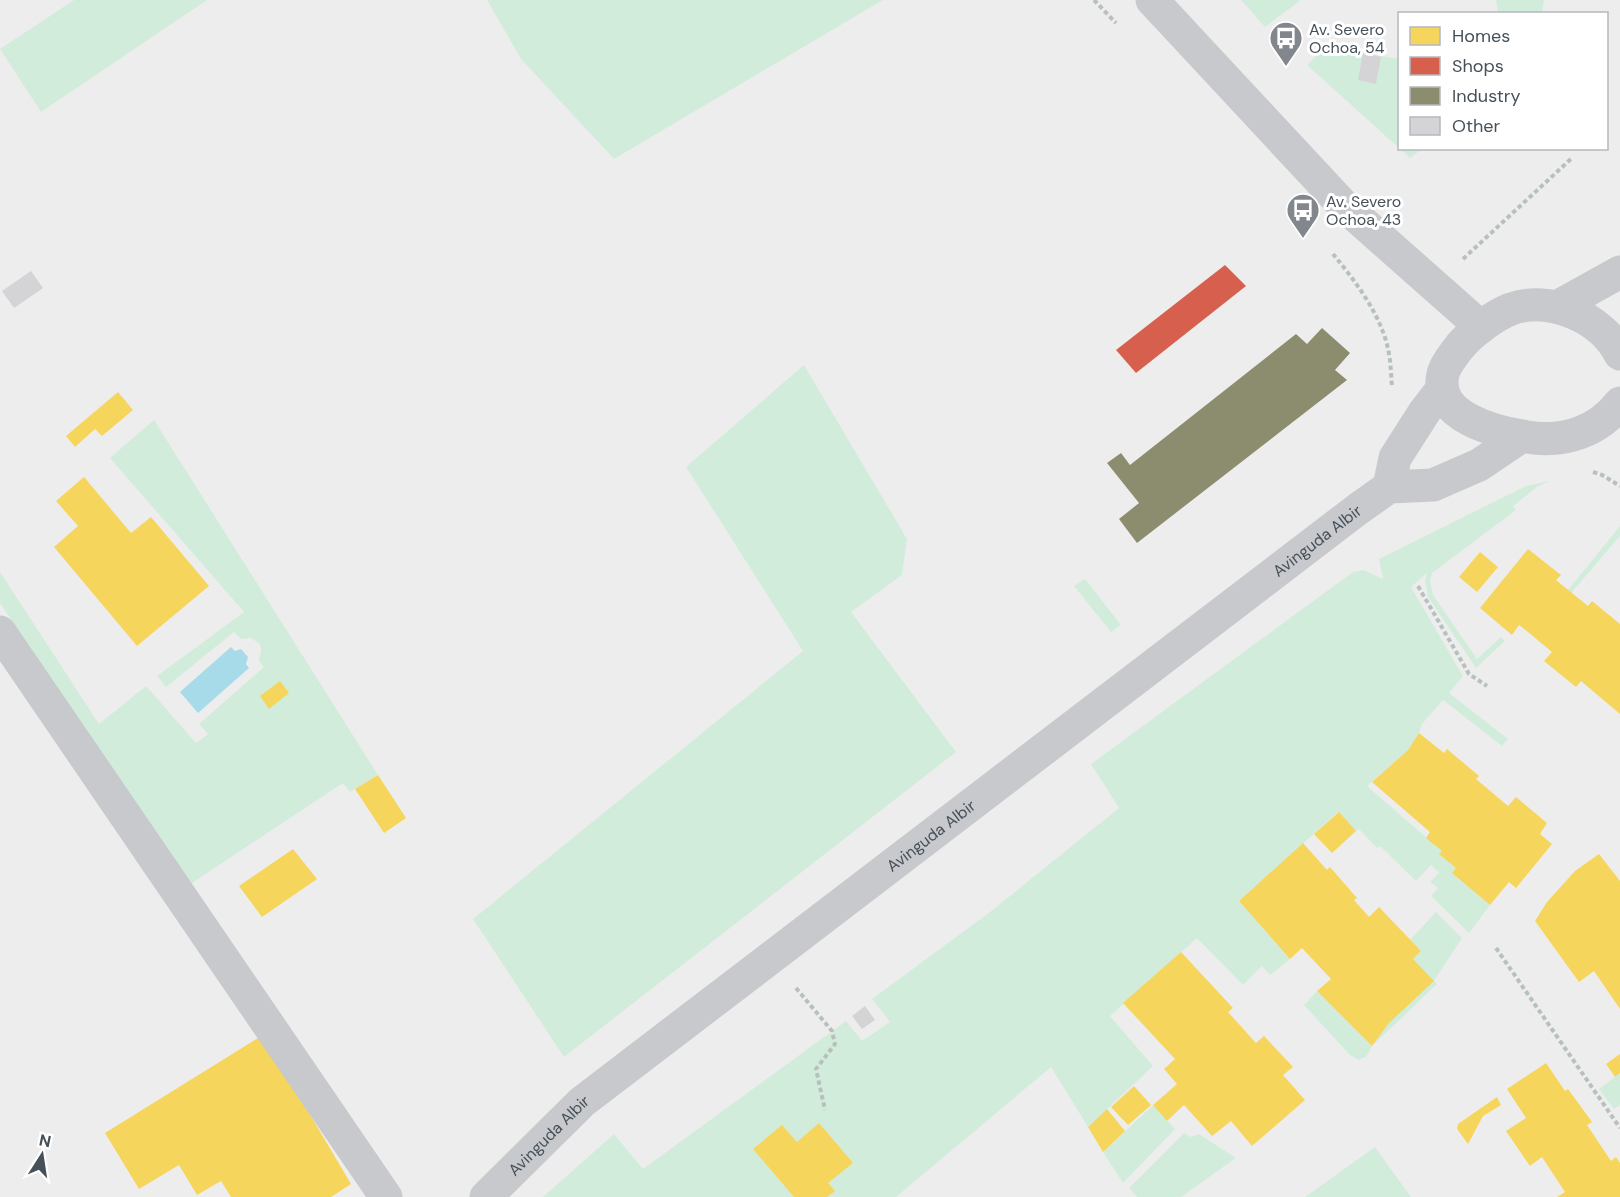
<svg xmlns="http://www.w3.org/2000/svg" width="1620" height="1197" viewBox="0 0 1620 1197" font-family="'DM Sans',sans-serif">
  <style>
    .green { fill: #d2ecdc }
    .water { fill: #a8dbe9 }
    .homes { fill: #f6d55c }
    .shops { fill: #d6604d }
    .industry { fill: #8c8c6e }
    .building { fill: #d4d4d6 }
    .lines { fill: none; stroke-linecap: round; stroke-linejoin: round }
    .path { stroke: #b6c1bd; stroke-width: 4; stroke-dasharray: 4.5 3; stroke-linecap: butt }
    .minor { stroke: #c7c9cc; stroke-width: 33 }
    .labels { text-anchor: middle; stroke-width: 6; stroke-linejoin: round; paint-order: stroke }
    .poi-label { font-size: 16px; fill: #465059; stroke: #fff; text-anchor: start }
    .street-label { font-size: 16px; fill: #465059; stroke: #fff }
  </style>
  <rect width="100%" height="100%" fill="#eeeded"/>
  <path class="green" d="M74,0H207L41,112L0,49Z
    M487,0H883L614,159L521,59Z
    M1241,0H1301L1265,27Z
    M1496,0H1544L1542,13H1498Z
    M1329,44L1363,53L1399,59L1400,148L1422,149L1410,158L1307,65Z
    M804,365L907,539L902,575L851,612L956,752L564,1057L473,919L803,651L686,467Z
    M154,420L378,775L350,792L343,783L189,885L0,603V572L99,724L146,686L196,743L208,734L199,724L264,667L259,661L261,650L260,644L251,638L241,639L234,632L166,687L157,676L244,612L110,458Z
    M1549,481L1537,487L1513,506L1516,510L1432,573L1430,581L1433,595L1477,659L1501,637L1505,641L1476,668L1428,597L1425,580L1427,573L1411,587L1463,676L1449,693L1508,739L1502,746L1443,700L1422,724L1419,733L1408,750L1367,786L1442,851L1439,854L1456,868L1452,873L1490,905L1469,933L1431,896L1438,888L1430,882L1439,873L1431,865L1416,881L1380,846L1377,848L1359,829L1356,831L1338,812L1239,901L1290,959L1270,975L1262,966L1243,985L1197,938L1110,1016L1153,1066L1088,1127L1051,1067L896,1197H543L614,1134L643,1169L846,1021L862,1041L890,1022L872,999L990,912L1119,808L1091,764L1353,572L1364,570L1383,579L1379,559L1526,486Z
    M1620,526V536L1571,593L1568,590Z
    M1085,579L1121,625L1111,632L1074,586Z
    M1436,912L1462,938L1434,981L1437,984L1372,1046L1366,1057L1359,1060L1350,1055L1304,1005L1317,991L1372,1046L1389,1023L1413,959L1421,951L1410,940Z
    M1620,1073V1105L1614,1109L1599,1089Z
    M1153,1105L1175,1129L1123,1183L1103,1152Z
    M1184,1133L1191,1137L1199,1134L1236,1158L1181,1197H1137L1129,1188Z
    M1375,1147L1411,1197H1305Z"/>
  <path class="water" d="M231,647L235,651L241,649L248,657L246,664L249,668L198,713L180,692Z"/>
  <path class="homes" d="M118,392L133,410L102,436L95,429L75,447L66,436Z
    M84,477L131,533L151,517L209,586L137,646L54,547L78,526L56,501Z
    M1528,549L1561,575L1556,580L1588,606L1592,601L1620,624V714L1581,681L1576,687L1544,661L1552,652L1523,628L1519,625L1512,635L1480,608Z
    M1480,552L1498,567L1477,592L1459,577Z
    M280,681L289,693L269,709L260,696Z
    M1419,733L1444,753L1447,749L1479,776L1476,779L1508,806L1516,797L1547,823L1540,834L1552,844L1516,888L1509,882L1490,905L1452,873L1456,868L1439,854L1442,851L1426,838L1430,832L1372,782L1408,750Z
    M378,775L406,818L384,833L355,789Z
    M1339,812L1356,831L1332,853L1314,834Z
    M1303,843L1327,870L1330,867L1357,898L1354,900L1369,917L1379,907L1421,951L1413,959L1434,981L1389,1023L1372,1046L1317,991L1331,979L1302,948L1290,959L1239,901Z
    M293,849L317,879L262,917L239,886Z
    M1599,854L1620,881V1009L1594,971L1579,982L1535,921L1547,902L1575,871Z
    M1181,952L1233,1008L1228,1012L1256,1043L1264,1036L1293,1067L1283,1075L1305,1100L1252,1146L1231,1121L1212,1136L1184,1105L1167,1121L1153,1105L1177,1084L1164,1069L1175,1059L1123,1003Z
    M263,1035L351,1184L331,1197H231L221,1181L197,1195L179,1165L139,1189L105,1133Z
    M1620,1054V1073L1615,1077L1606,1064Z
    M1546,1063L1565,1091L1568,1089L1592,1122L1587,1125L1611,1161L1616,1157L1620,1163V1197H1557L1565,1192L1542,1157L1530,1166L1506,1131L1526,1118L1507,1089Z
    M1134,1086L1151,1105L1128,1125L1111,1107Z
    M1497,1097L1501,1105L1483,1116L1468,1144L1457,1129L1458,1124Z
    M1107,1109L1125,1131L1103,1152L1088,1127Z
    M819,1123L853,1163L828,1183L835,1191L827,1197H794L753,1149L782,1125L797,1142Z"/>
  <path class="shops" d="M1225,265L1246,286L1136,373L1116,350Z"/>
  <path class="industry" d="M1322,328L1350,353L1335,370L1347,380L1137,543L1119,519L1139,503L1107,463L1121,453L1130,465L1296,334L1307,344Z"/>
  <path class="building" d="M1363,53L1381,57L1376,84L1358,80Z
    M31,271L43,288L14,308L2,291Z
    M865,1006L875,1020L862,1029L852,1016Z"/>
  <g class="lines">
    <path class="path" d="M1094,0L1116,23
      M1333,254C1356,282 1383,317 1389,354C1391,365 1391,376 1392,386
      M1463,259L1573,157
      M1593,472L1602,475L1620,486
      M1418,586L1469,674L1487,686
      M1496,948L1620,1128
      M796,988L832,1031L835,1044L816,1069L825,1110"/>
    <g class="minor">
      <path d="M1152,0L1342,204L1481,327"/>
      <path d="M1557,307L1620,272"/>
      <path d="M1620,354C1602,318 1550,295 1511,309C1493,316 1468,335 1457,350C1452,357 1445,365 1443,374C1433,417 1496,432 1527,437C1563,443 1598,432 1620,403"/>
      <path d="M1389,487L1395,458L1425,411L1442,389"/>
      <path d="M0,632L386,1197"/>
      <path id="s1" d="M486,1197L582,1102L1358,509L1389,487L1433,485L1479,465L1522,436"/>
    </g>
  </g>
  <defs>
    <symbol id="bus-pin" viewBox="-11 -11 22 30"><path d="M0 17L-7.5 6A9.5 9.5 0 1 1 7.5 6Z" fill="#81878d" stroke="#fff"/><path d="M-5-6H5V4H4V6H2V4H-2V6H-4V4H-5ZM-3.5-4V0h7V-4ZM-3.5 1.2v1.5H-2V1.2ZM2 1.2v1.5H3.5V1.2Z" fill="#fff"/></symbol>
  </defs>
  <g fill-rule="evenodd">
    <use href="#bus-pin" x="1267" y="19" width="38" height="52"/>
    <use href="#bus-pin" x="1284" y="191" width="38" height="52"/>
  </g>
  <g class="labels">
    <g class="poi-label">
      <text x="1309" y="35">Av. Severo<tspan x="1309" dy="18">Ochoa, 54</tspan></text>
      <text x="1326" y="207">Av. Severo<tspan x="1326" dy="18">Ochoa, 43</tspan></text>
    </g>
    <g class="street-label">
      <text dy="6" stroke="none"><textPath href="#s1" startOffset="1060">Avinguda Albir</textPath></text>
      <text dy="6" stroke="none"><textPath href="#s1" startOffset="574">Avinguda Albir</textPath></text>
      <text dy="6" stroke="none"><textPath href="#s1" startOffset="88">Avinguda Albir</textPath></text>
    </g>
  </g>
  <rect x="1398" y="12" width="210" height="138" fill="#ffffff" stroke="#b5b9bd" stroke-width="1.5"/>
  <rect x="1410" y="27" width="30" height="18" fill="#f6d55c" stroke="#b5b9bd" stroke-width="1.5"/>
  <text x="1452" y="42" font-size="18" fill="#465059">Homes</text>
  <rect x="1410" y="57" width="30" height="18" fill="#d6604d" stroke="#b5b9bd" stroke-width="1.5"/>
  <text x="1452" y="72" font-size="18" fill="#465059">Shops</text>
  <rect x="1410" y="87" width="30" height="18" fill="#8c8c6e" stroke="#b5b9bd" stroke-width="1.5"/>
  <text x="1452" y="102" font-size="18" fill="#465059">Industry</text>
  <rect x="1410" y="117" width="30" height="18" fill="#d4d4d6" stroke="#b5b9bd" stroke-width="1.5"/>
  <text x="1452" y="132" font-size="18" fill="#465059">Other</text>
  <g transform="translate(42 1155) rotate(12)" stroke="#ffffff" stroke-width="4.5" paint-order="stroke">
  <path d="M0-4.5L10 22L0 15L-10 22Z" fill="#465059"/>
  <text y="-9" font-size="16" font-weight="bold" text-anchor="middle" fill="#465059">N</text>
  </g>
</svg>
